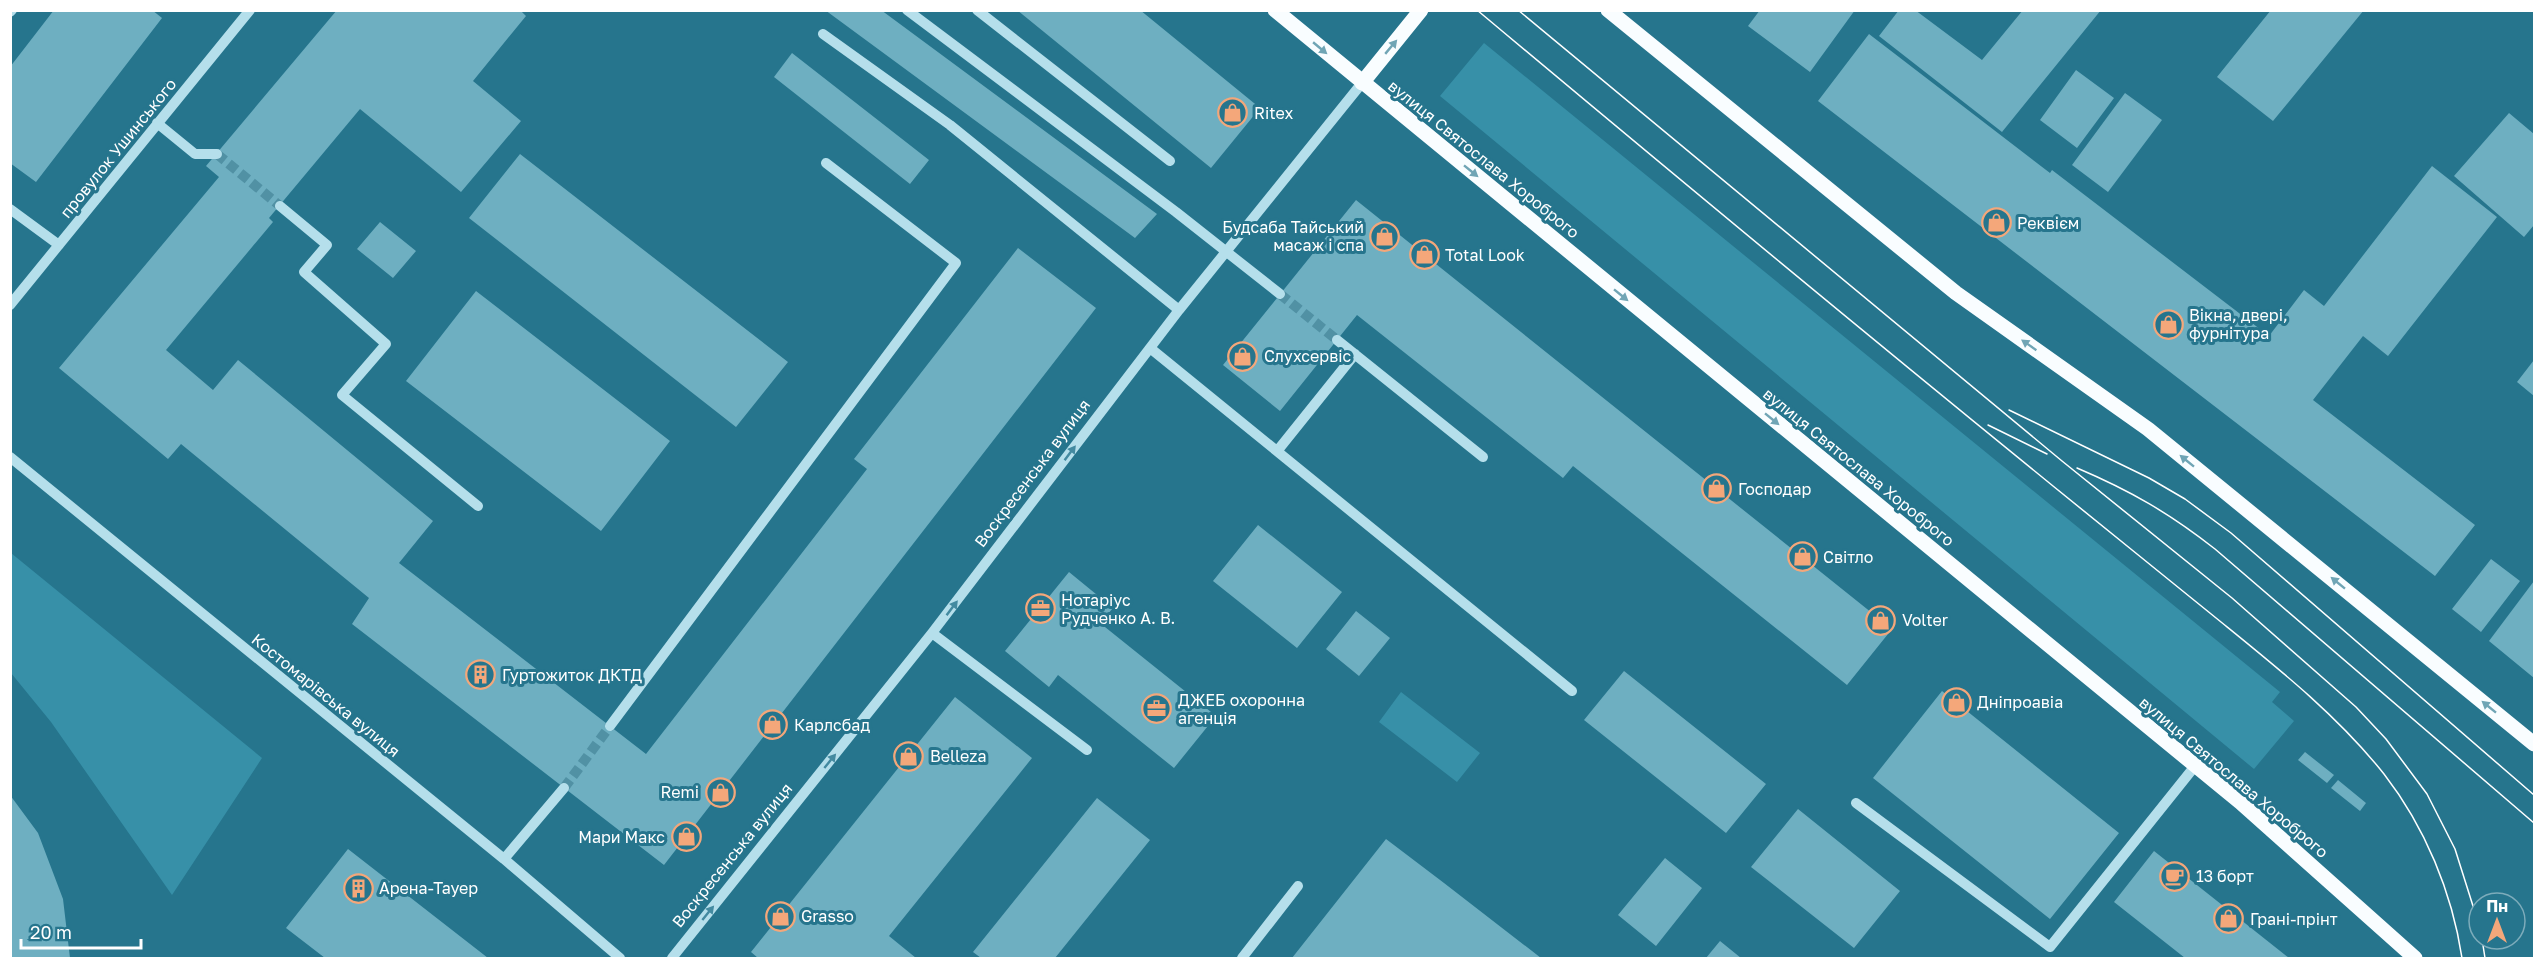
<svg xmlns="http://www.w3.org/2000/svg" width="2545" height="969" viewBox="0 0 2545 969" font-family="'Golos Text',sans-serif">
  <style>
    .green { fill: #3790a8 }
    .building { fill: #6eafc1 }
    .lines { fill: none; stroke-linecap: round; stroke-linejoin: round }
    .minor-tunnel { stroke: #5191a4; stroke-width: 10; stroke-dasharray: 10 5; stroke-linecap: butt }
    .minor { stroke: #b5dfeb; stroke-width: 10 }
    .major { stroke: #f9fdff; stroke-width: 15 }
    .tram { stroke: #fff; stroke-width: 1.5 }
    .oneway { fill: #70a5b5 }
    .oneway2 { fill: #438aa0 }
    .labels { text-anchor: middle; stroke-width: 6; stroke-linejoin: round; paint-order: stroke }
    .poi-label { font-size: 16px; fill: #fff; stroke: #26758d; text-anchor: start }
    .street-label { font-size: 16px; fill: #fff; stroke: #26758d }
  </style>
  <rect width="100%" height="100%" fill="#26758d"/>
  <path class="green" d="M1484,43L2280,692L2272,702L2294,721L2254,769L1440,96Z
    M11,553L262,758L172,895L51,722L11,673Z
    M1401,692L1480,753L1457,782L1379,722Z"/>
  <path class="building" d="M54,10H152L162,18L36,182L10,163V67Z
    M337,10H520L526,16L473,81L521,121L461,192L360,109L269,218L273,222L166,350L213,390L238,360L433,521L399,563L646,754L867,469L854,459L1018,248L1096,308L664,865L352,624L369,598L181,444L168,459L59,368L219,177L206,166Z
    M825,10H881L1157,214L1135,238Z
    M1017,10H1140L1260,108L1211,168Z
    M1760,10H1855L1810,72L1748,26Z
    M1899,10H1915L1982,60L2023,10H2101L2002,132L1879,36Z
    M2271,10H2364L2273,121L2217,77Z
    M1869,34L2050,173L2052,170L2269,336L2304,290L2324,306L2432,166L2497,217L2388,356L2363,336L2313,400L2475,525L2435,576L1818,101Z
    M792,53L929,160L910,184L774,77Z
    M2076,70L2114,98L2077,148L2040,120Z
    M2125,93L2162,120L2108,192L2072,165Z
    M2509,113L2534,134V225L2524,237L2454,176Z
    M520,154L788,362L736,427L469,218Z
    M1356,200L1892,629L1847,685L1573,466L1563,478L1357,315L1280,411L1223,365Z
    M380,222L416,251L393,278L357,249Z
    M476,291L670,441L601,531L406,381Z
    M2534,360V396L2517,382Z
    M1258,525L1342,592L1297,648L1213,581Z
    M2491,559L2520,581L2481,632L2452,609Z
    M1069,572L1113,608L1100,623L1216,716L1174,768L1058,675L1049,687L1005,651Z
    M2534,581V678L2489,641Z
    M1356,611L1390,638L1359,676L1326,649Z
    M1624,671L1766,784L1726,833L1584,720Z
    M1942,691L2119,833L2050,919L1873,778Z
    M955,697L1032,758L889,936L916,958H758L751,952Z
    M2305,752L2334,775L2327,783L2298,760Z
    M2338,780L2366,803L2360,811L2331,788Z
    M10,795L38,833L63,899L70,958H10Z
    M1097,798L1150,840L1055,958H981L973,952Z
    M1798,809L1900,891L1854,948L1751,867Z
    M1386,839L1444,883L1541,958H1292Z
    M348,849L488,958H325L286,928Z
    M2154,851L2289,958H2185L2114,902Z
    M1665,858L1702,888L1656,946L1618,915Z
    M1720,941L1741,958H1706Z"/>
  <g class="lines">
    <path class="minor-tunnel" d="M217,154L280,206
      M1280,294L1337,340
      M564,788L610,726"/>
    <path class="minor" d="M907,10L1176,212L1280,294
      M977,10L1170,161
      M10,12L12,10
      M823,34L950,125L1179,310
      M157,123L195,154H217
      M280,206L327,245L304,272L386,344L342,395L478,506
      M10,209L59,245
      M10,305L250,10
      M1337,340L1483,457
      M1150,348L1572,691
      M1278,450L1355,354
      M10,457L504,859L620,958
      M932,633L1087,750
      M610,726L956,263L826,163
      M1856,803L2050,947L2195,766
      M504,859L564,788
      M672,958L932,633L1179,310L1362,83
      M1242,958L1298,886"/>
    <path class="major" d="M1275,10L2240,802L2415,958
      M1608,10L1956,293L2148,429L2534,744
      M1362,83L1421,10"/>
    <path class="tram" d="M1477,10C1668,170 1860,329 2053,486C2109,531 2165,577 2221,622C2279,669 2338,716 2384,774C2425,827 2452,892 2462,958
      M1518,10L2062,461L2232,598L2356,707L2386,739L2427,794L2455,849L2479,925
      M2009,410L2149,478L2185,499L2231,533L2534,795
      M1988,425L2047,454
      M2077,468C2131,491 2169,513 2215,549L2534,823
      M2482,939L2485,958"/>
  </g>
  <defs><path id="oneway-solid" d="M-6-.8H1V-3.2L6.5 0L1 3.2V.8H-6Z" transform="scale(1.5)"/></defs>
  <g class="oneway">
    <use href="#oneway-solid" transform="translate(1391 47) rotate(-50)"/>
    <use href="#oneway-solid" transform="translate(1320 48) rotate(40)"/>
    <use href="#oneway-solid" transform="translate(1471 171) rotate(39)"/>
    <use href="#oneway-solid" transform="translate(1621 295) rotate(39)"/>
    <use href="#oneway-solid" transform="translate(2029 345) rotate(-145)"/>
    <use href="#oneway-solid" transform="translate(1772 419) rotate(39)"/>
    <use href="#oneway-solid" transform="translate(2187 461) rotate(-141)"/>
    <use href="#oneway-solid" transform="translate(2338 583) rotate(-141)"/>
    <use href="#oneway-solid" transform="translate(2489 707) rotate(-141)"/>
  </g>
  <g class="oneway2">
    <use href="#oneway-solid" transform="translate(1070 453) rotate(-53)"/>
    <use href="#oneway-solid" transform="translate(952 608) rotate(-53)"/>
    <use href="#oneway-solid" transform="translate(830 761) rotate(-51)"/>
    <use href="#oneway-solid" transform="translate(708 913) rotate(-51)"/>
  </g>
  <defs>
    <symbol id="shop-ring" viewBox="-11 -11 22 22"><circle r="9.5" fill="#26758d" stroke="#f4a77a" stroke-width="1.5"/><path d="M-5-2.5h2.3a2.7 3.5 0 0 1 5.4 0H5L5.5 6h-11ZM-1.5-2.5h3a1.5 2.3 0 0 0-3 0Z" fill="#f4a77a"/></symbol>
    <symbol id="office-ring" viewBox="-11 -11 22 22"><circle r="9.5" fill="#26758d" stroke="#f4a77a" stroke-width="1.5"/><path d="M-6-3h4V-5.5h4V-3h4V5H-6ZM-1-4.5V-3h2v-1.5ZM-6 0V1H6V0Z" fill="#f4a77a"/></symbol>
    <symbol id="building-ring" viewBox="-11 -11 22 22"><circle r="9.5" fill="#26758d" stroke="#f4a77a" stroke-width="1.5"/><path d="M-4-6H4V6H1V3H-1V6H-4ZM-2.5-4.3h1.7v1.8h-1.7ZM.8-4.3h1.7v1.8H.8ZM-2.5-1h1.7V.8h-1.7ZM.8-1h1.7V.8H.8Z" fill="#f4a77a"/></symbol>
    <symbol id="cafe-ring" viewBox="-11 -11 22 22"><circle r="9.5" fill="#26758d" stroke="#f4a77a" stroke-width="1.5"/><path d="M-5.5-4.5H6V0H3Q3 3.5 0 3.5H-2.5Q-5.5 3.5-5.5 0ZM3-3.2v2h1.7v-2ZM-6 4.5H4V6H-6Z" fill="#f4a77a"/></symbol>
  </defs>
  <g fill-rule="evenodd">
    <use href="#shop-ring" x="1216" y="96" width="33" height="33"/>
    <use href="#shop-ring" x="1980" y="206" width="33" height="33"/>
    <use href="#shop-ring" x="1368" y="220" width="33" height="33"/>
    <use href="#shop-ring" x="1408" y="238" width="33" height="33"/>
    <use href="#shop-ring" x="2152" y="308" width="33" height="33"/>
    <use href="#shop-ring" x="1226" y="340" width="33" height="33"/>
    <use href="#shop-ring" x="1700" y="472" width="33" height="33"/>
    <use href="#shop-ring" x="1786" y="540" width="33" height="33"/>
    <use href="#office-ring" x="1024" y="592" width="33" height="33"/>
    <use href="#shop-ring" x="1864" y="604" width="33" height="33"/>
    <use href="#building-ring" x="464" y="658" width="33" height="33"/>
    <use href="#shop-ring" x="1940" y="686" width="33" height="33"/>
    <use href="#office-ring" x="1140" y="692" width="33" height="33"/>
    <use href="#shop-ring" x="756" y="708" width="33" height="33"/>
    <use href="#shop-ring" x="892" y="740" width="33" height="33"/>
    <use href="#shop-ring" x="704" y="776" width="33" height="33"/>
    <use href="#shop-ring" x="670" y="820" width="33" height="33"/>
    <use href="#cafe-ring" x="2158" y="860" width="33" height="33"/>
    <use href="#building-ring" x="342" y="872" width="33" height="33"/>
    <use href="#shop-ring" x="764" y="900" width="33" height="33"/>
    <use href="#shop-ring" x="2212" y="902" width="33" height="33"/>
  </g>
  <g class="labels">
    <g class="poi-label">
      <text x="1254" y="119">Ritex</text>
      <text x="2017" y="229">Реквієм</text>
      <text x="1364" y="233" text-anchor="end">Будсаба Тайський<tspan x="1364" dy="18">масаж і спа</tspan></text>
      <text x="1445" y="261">Total Look</text>
      <text x="2189" y="321">Вікна, двері,<tspan x="2189" dy="18">фурнітура</tspan></text>
      <text x="1264" y="362">Слухсервіс</text>
      <text x="1738" y="495">Господар</text>
      <text x="1823" y="563">Світло</text>
      <text x="1061" y="606">Нотаріус<tspan x="1061" dy="18">Рудченко А. В.</tspan></text>
      <text x="1902" y="626">Volter</text>
      <text x="502" y="681">Гуртожиток ДКТД</text>
      <text x="1178" y="706">ДЖЕБ охоронна<tspan x="1178" dy="18">агенція</tspan></text>
      <text x="1977" y="708">Дніпроавіа</text>
      <text x="794" y="731">Карлсбад</text>
      <text x="930" y="762">Belleza</text>
      <text x="699" y="798" text-anchor="end">Remi</text>
      <text x="665" y="843" text-anchor="end">Мари Макс</text>
      <text x="2196" y="882">13 борт</text>
      <text x="379" y="894">Арена-Тауер</text>
      <text x="801" y="922">Grasso</text>
      <text x="2250" y="925">Грані-прінт</text>
    </g>
    <g class="street-label">
      <text transform="translate(118 148) rotate(-51)" y="6">провулок Ушинського</text>
      <text transform="translate(1484 159) rotate(39)" y="6">вулиця Святослава Хороброго</text>
      <text transform="translate(1859 467) rotate(39)" y="6">вулиця Святослава Хороброго</text>
      <text transform="translate(1032 473) rotate(-53)" y="6">Воскресенська вулиця</text>
      <text transform="translate(326 695) rotate(39)" y="6">Костомарівська вулиця</text>
      <text transform="translate(2234 777) rotate(40)" y="6">вулиця Святослава Хороброго</text>
      <text transform="translate(732 855) rotate(-51)" y="6">Воскресенська вулиця</text>
    </g>
  </g>
  <rect width="2545" height="969" fill="none" stroke="#ffffff" stroke-width="24"/>
  <g transform="translate(2497 921)"><circle r="28" fill="#26758d" stroke="#7dacbb" stroke-width="1.5"/>
  <path d="M0-4.5L10 22L0 15L-10 22Z" fill="#f4a77a"/>
  <text y="-9" font-size="16" font-weight="bold" text-anchor="middle" fill="#ffffff">Пн</text>
  </g>
  <path d="M21 939v9h120v-9" fill="none" stroke="#ffffff" stroke-width="3"/>
  <text x="30" y="939" font-size="18" fill="#ffffff" stroke="#26758d" stroke-width="4.5" paint-order="stroke">20 m</text>
</svg>
